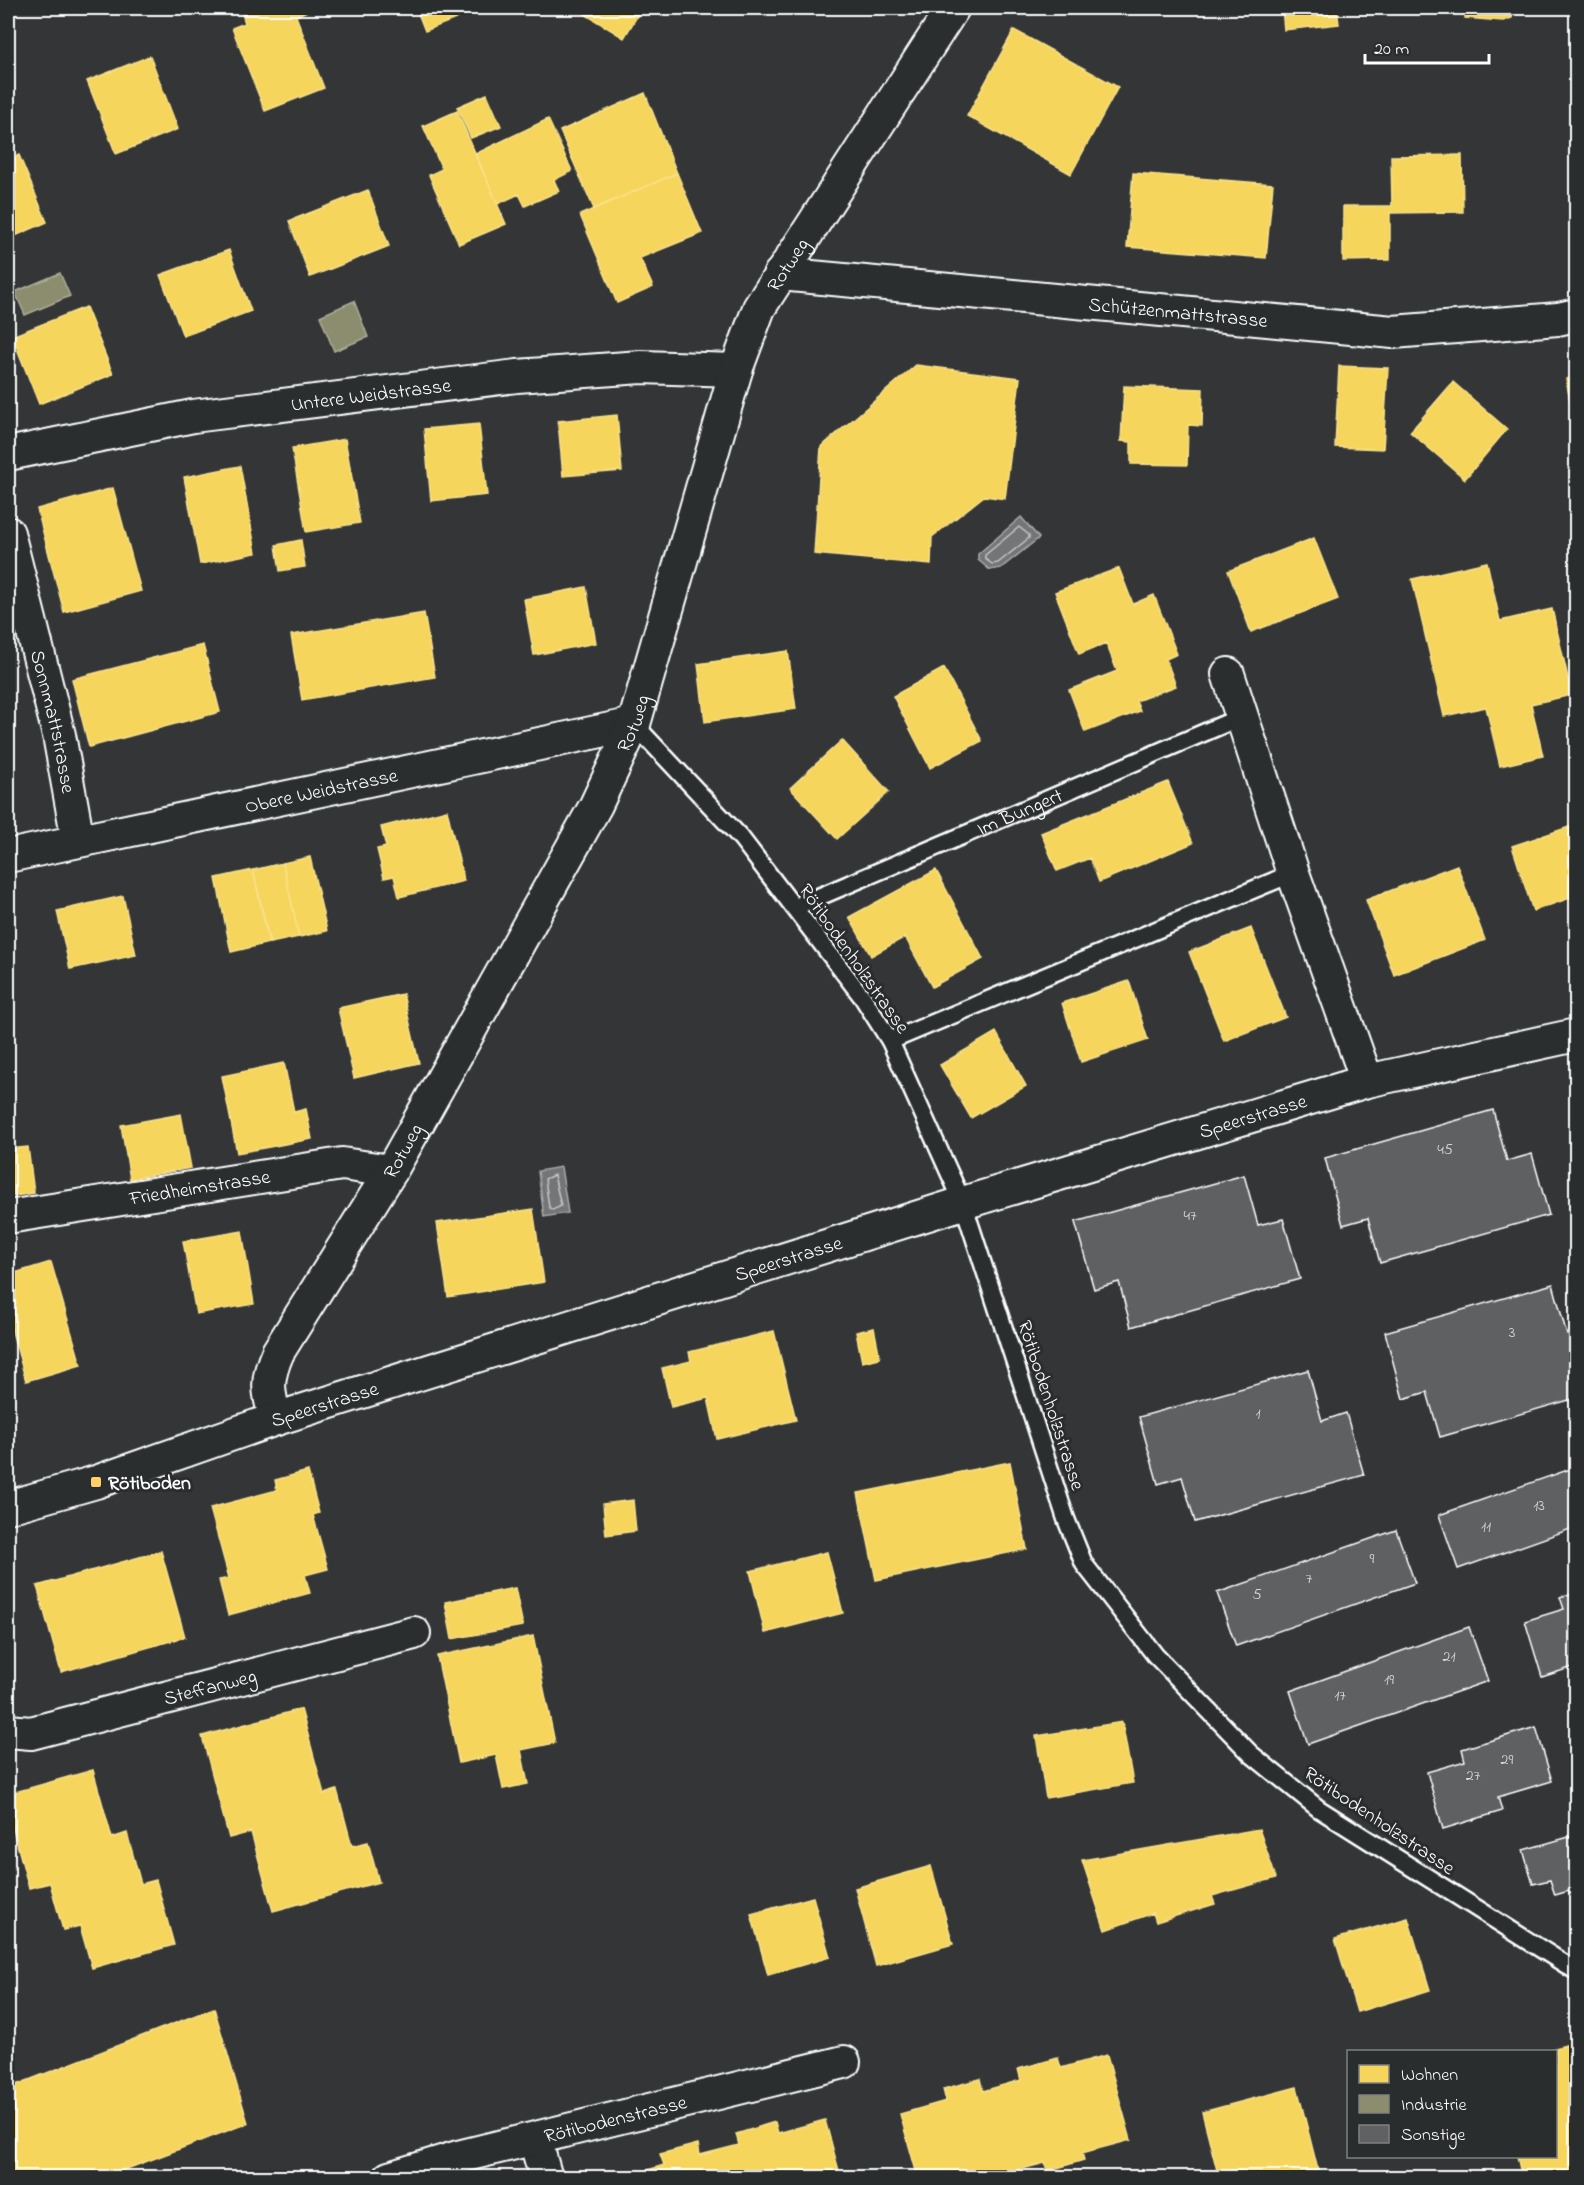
<svg xmlns="http://www.w3.org/2000/svg" width="1584" height="2185" viewBox="0 0 1584 2185" font-family="'Indie Flower',sans-serif">
  <style>
    .water { fill: #737576; stroke: #abacad; stroke-width: 1.5 }
    .homes { fill: #f6d55c; stroke: #f9e28d; stroke-width: 1.5 }
    .industry { fill: #8c8c6e; stroke: #aeae9a; stroke-width: 1.5 }
    .lines { fill: none; stroke-linecap: round; stroke-linejoin: round }
    .shore { stroke: #c7c8c8; stroke-width: 1.5 }
    .building { fill: #5f6162; stroke: #fff; stroke-width: 1.5 }
    .lane-casing { stroke: #fff; stroke-width: 21 }
    .street-casing { stroke: #fff; stroke-width: 36 }
    .lane { stroke: #2a2d2e; stroke-width: 16 }
    .street { stroke: #2a2d2e; stroke-width: 32 }
    .poi-dot { fill: #ffd166; stroke: #2a2d2e; stroke-width: 2 }
    .labels { text-anchor: middle; stroke-width: 6; stroke-linejoin: round; paint-order: stroke }
    .number-label { font-size: 16px; fill: #d7d8d8 }
    .street-label { font-size: 20px; fill: #fff; stroke: #2a2d2e }
    .poi-label { font-size: 20px; font-weight: bold; fill: #fff; stroke: #2a2d2e; text-anchor: start }
  </style>
  <rect width="100%" height="100%" fill="#333536"/>
  <filter id="ink" filterUnits="userSpaceOnUse"><feTurbulence type="fractalNoise" baseFrequency=".0167" numOctaves="2"/><feDisplacementMap in="SourceGraphic" scale="12" xChannelSelector="R" yChannelSelector="G"/><feConvolveMatrix kernelMatrix="1 2 1 2 8 2 1 2 1" color-interpolation-filters="sRGB"/></filter>
  <g filter="url(#ink)">
    <path class="water" d="M1021,517L1039,538L1001,568L990,570L978,560V554Z
      M561,1167L568,1213L544,1217L538,1171Z"/>
    <path class="homes" d="M240,8H313L296,16L324,88L265,111L232,28L245,23Z
      M416,8H471V13L425,31Z
      M575,8H642L624,38Z
      M1282,8H1337L1339,24L1284,30Z
      M1457,8H1514L1512,18L1503,21L1465,18V10H1457Z
      M1014,30L1118,87L1071,174L967,116Z
      M150,56L178,129L116,154L87,81Z
      M645,93L677,173L594,209L560,131Z
      M487,94L501,126L471,138L457,107Z
      M457,111L506,224L459,244L429,175L442,169L423,126Z
      M548,119L572,171L554,180L559,191L525,206L519,194L498,204L475,154Z
      M19,155L47,222L8,239V160Z
      M1462,155L1463,212L1390,213V260L1343,261V206H1392L1391,156Z
      M677,173L702,233L640,258L653,287L617,303L580,215Z
      M1133,173L1273,184L1266,258L1127,247Z
      M368,190L389,246L310,277L289,221Z
      M229,250L251,311L183,336L160,275Z
      M86,307L113,374L39,404L12,336Z
      M916,365L1020,378L1005,499L984,496L932,537L931,565L814,554L821,447Z
      M1339,366L1388,368L1383,449L1335,447Z
      M1576,377V434L1566,379Z
      M1453,382L1507,429L1465,479L1410,432Z
      M1124,386L1203,389L1202,426L1188,425L1187,465L1131,464V442L1121,441Z
      M617,415L622,471L563,476L558,421Z
      M479,424L487,495L431,501L424,429Z
      M345,439L360,523L306,532L292,448Z
      M240,466L256,553L200,564L184,477Z
      M113,488L141,591L64,612L37,509Z
      M1314,538L1338,599L1251,632L1228,571Z
      M301,540L305,567L280,571L276,545Z
      M1487,562L1500,621L1552,609L1572,695L1531,704L1543,756L1500,766L1486,707L1444,716L1412,579Z
      M1119,568L1133,604L1154,595L1177,654L1166,659L1176,686L1136,701L1140,711L1085,732L1069,690L1117,671L1106,643L1079,654L1055,592Z
      M586,587L596,643L534,655L524,599Z
      M424,613L435,677L302,700L291,635Z
      M203,645L220,712L89,747L72,679Z
      M788,651L796,709L705,722L698,664Z
      M944,668L982,741L930,768L893,696Z
      M842,740L889,792L837,839L790,788Z
      M1168,782L1193,843L1099,882L1090,858L1057,871L1041,833Z
      M447,810L464,881L399,897L394,876L384,878L377,849L386,847L381,827Z
      M1572,826L1576,841V896L1533,911L1512,846Z
      M310,857L327,931L299,937L283,863Z
      M283,863L299,937L270,943L253,870Z
      M1457,865L1485,940L1394,975L1366,900Z
      M253,870L269,943L231,952L216,878Z
      M936,870L983,959L932,987L905,937L871,956L849,917Z
      M123,896L136,955L70,969L57,911Z
      M1251,928L1286,1017L1224,1041L1189,952Z
      M1129,981L1148,1040L1081,1062L1062,1003Z
      M403,994L419,1063L354,1078L338,1008Z
      M996,1032L1026,1086L971,1118L940,1065Z
      M284,1063L294,1112L306,1109L312,1139L237,1153L222,1076Z
      M181,1114L191,1168L130,1179L121,1125Z
      M28,1147L34,1193L8,1197V1149Z
      M533,1209L544,1282L448,1297L437,1223Z
      M242,1231L254,1304L196,1314L183,1241Z
      M51,1262L81,1365L26,1381L8,1317V1275Z
      M874,1328L880,1358L862,1362L856,1332Z
      M774,1331L796,1420L717,1439L708,1398L671,1407L662,1368L691,1361L689,1352Z
      M1010,1462L1027,1549L876,1580L858,1493Z
      M308,1471L319,1513L313,1515L328,1569L305,1575L310,1593L228,1615L219,1580L229,1578L210,1508L277,1490L275,1480Z
      M633,1500L636,1531L606,1535L603,1504Z
      M161,1551L185,1637L61,1672L37,1586Z
      M827,1552L843,1613L765,1633L750,1571Z
      M515,1588L523,1626L452,1639L445,1602Z
      M533,1636L555,1743L521,1750L528,1784L503,1789L496,1755L459,1763L437,1656Z
      M301,1709L324,1794L337,1790L352,1846L368,1842L379,1882L273,1911L251,1832L229,1838L202,1736Z
      M1122,1722L1133,1783L1046,1798L1036,1736Z
      M93,1770L112,1838L127,1833L141,1884L156,1880L174,1945L92,1968L80,1926L63,1930L50,1883L29,1888L8,1811V1794Z
      M1259,1829L1276,1878L1212,1896L1215,1904L1156,1922L1153,1913L1105,1930L1082,1860Z
      M931,1866L953,1944L876,1966L855,1888Z
      M813,1897L830,1957L768,1975L751,1914Z
      M1408,1918L1430,1990L1357,2012L1335,1939Z
      M214,2008L248,2123L103,2178H8V2088Z
      M1573,2043L1576,2055V2178H1522L1517,2156H1556V2052H1541Z
      M1107,2055L1131,2140L1082,2153L1084,2160L1047,2171L1045,2163L1007,2173L1008,2178H918L900,2114L946,2101L943,2089L980,2079L983,2091L1021,2080L1018,2069L1058,2058L1061,2068Z
      M1297,2087L1320,2178H1219L1202,2112Z
      M825,2120L841,2178H622L664,2165L660,2154L698,2144L700,2155L739,2145L736,2134L775,2122L778,2133Z"/>
    <path class="industry" d="M60,273L70,296L25,315L15,292Z
      M354,301L368,337L334,351L320,316Z"/>
    <g class="lines">
      <path class="shore" d="M1019,527L1029,535V538L998,563L992,564L985,559V555Z
        M554,1175L561,1206L552,1210L549,1207L545,1179Z"/>
    </g>
    <path class="building" d="M1493,1110L1507,1161L1532,1154L1549,1215L1380,1263L1368,1218L1343,1225L1325,1158Z
      M1244,1175L1258,1225L1283,1219L1300,1279L1131,1327L1119,1282L1094,1289L1075,1222Z
      M1553,1284L1567,1335L1576,1332V1398L1440,1437L1427,1392L1403,1399L1385,1332Z
      M1308,1370L1322,1421L1346,1413L1364,1475L1195,1522L1182,1477L1158,1484L1139,1417Z
      M1576,1467V1527L1458,1569L1439,1515Z
      M1396,1530L1415,1583L1236,1646L1217,1593Z
      M1576,1592V1666L1542,1677L1525,1621L1564,1609L1560,1597Z
      M1469,1627L1488,1681L1308,1744L1290,1691Z
      M1536,1727L1552,1781L1498,1797L1502,1811L1443,1829L1427,1772L1465,1761L1462,1749Z
      M1576,1835V1917L1569,1891L1555,1895L1550,1880L1533,1884L1523,1850Z"/>
    <g class="lines">
      <defs>
        <g id="lane">
          <path d="M634,724L741,838L863,998L890,1041L963,1203L1066,1519L1084,1564L1155,1655L1251,1754L1319,1809L1576,1971"/>
          <path id="s1" d="M795,907L1243,716"/>
          <path d="M890,1041L1293,873"/>
        </g>
        <g id="street">
          <path id="s2" d="M780,274L1393,332L1558,319L1576,315"/>
          <path id="s3" d="M8,454L193,416L517,376L641,367L736,370"/>
          <path id="s4" d="M8,533L59,735L78,840"/>
          <path d="M1228,674L1293,873L1367,1081"/>
          <path id="s5" d="M8,856L634,724"/>
          <path id="s6" d="M8,1217L342,1164L391,1171"/>
          <path id="s7" d="M276,1419C267,1391 266,1379 278,1352L391,1171L596,805L634,724L736,370L759,308L953,8"/>
          <path id="s8" d="M8,1507L96,1482L276,1419L963,1203L1367,1081L1576,1035"/>
          <path id="s9" d="M8,1731L31,1733L414,1633"/>
          <path d="M535,2139L546,2178"/>
          <path id="s10" d="M389,2178L458,2157L844,2062"/>
        </g>
      </defs>
      <use href="#lane" class="lane-casing"/>
      <use href="#street" class="street-casing"/>
      <use href="#lane" class="lane"/>
      <use href="#street" class="street"/>
    </g>
  </g>
  <rect class="poi-dot" x="90" y="1476" width="12" height="12" rx="3"/>
  <g class="labels">
    <g class="number-label">
      <text x="1445" y="1154">45</text>
      <text x="1190" y="1220">47</text>
      <text x="1512" y="1337">3</text>
      <text x="1258" y="1418">1</text>
      <text x="1539" y="1510">13</text>
      <text x="1486" y="1531">11</text>
      <text x="1372" y="1563">9</text>
      <text x="1309" y="1583">7</text>
      <text x="1257" y="1599">5</text>
      <text x="1449" y="1661">21</text>
      <text x="1389" y="1684">19</text>
      <text x="1340" y="1700">17</text>
      <text x="1507" y="1764">29</text>
      <text x="1473" y="1780">27</text>
    </g>
    <g class="street-label">
      <text dy="7" stroke="none"><textPath href="#s7" startOffset="1278">Rotweg</textPath></text>
      <text dy="7" stroke="none"><textPath href="#s2" startOffset="400">Schützenmattstrasse</textPath></text>
      <text dy="7" stroke="none"><textPath href="#s3" startOffset="368">Untere Weidstrasse</textPath></text>
      <text dy="7" stroke="none"><textPath href="#s4" startOffset="194">Sonnmattstrasse</textPath></text>
      <text dy="7" stroke="none"><textPath href="#s7" startOffset="792">Rotweg</textPath></text>
      <text dy="7" stroke="none"><textPath href="#s5" startOffset="320">Obere Weidstrasse</textPath></text>
      <text dy="7" stroke="none"><textPath href="#s1" startOffset="244">Im Bungert</textPath></text>
      <text transform="translate(855 958) rotate(55)" y="7">Rötibodenholzstrasse</text>
      <text dy="7" stroke="none"><textPath href="#s8" startOffset="1305">Speerstrasse</textPath></text>
      <text dy="7" stroke="none"><textPath href="#s7" startOffset="306">Rotweg</textPath></text>
      <text dy="7" stroke="none"><textPath href="#s6" startOffset="194">Friedheimstrasse</textPath></text>
      <text dy="7" stroke="none"><textPath href="#s8" startOffset="819">Speerstrasse</textPath></text>
      <text dy="7" stroke="none"><textPath href="#s8" startOffset="333">Speerstrasse</textPath></text>
      <text transform="translate(1052 1405) rotate(72)" y="7">Rötibodenholzstrasse</text>
      <text dy="7" stroke="none"><textPath href="#s9" startOffset="208">Steffanweg</textPath></text>
      <text transform="translate(1380 1820) rotate(34)" y="7">Rötibodenholzstrasse</text>
      <text dy="7" stroke="none"><textPath href="#s10" startOffset="234">Rötibodenstrasse</textPath></text>
    </g>
    <g class="poi-label">
      <text x="108" y="1489">Rötiboden</text>
    </g>
  </g>
  <rect width="1584" height="2185" fill="none" stroke="#2a2d2e" stroke-width="30"/>
  <rect x="15" y="15" width="1554" height="2155" fill="none" stroke="#fff" stroke-width="2" filter="url(#ink)"/>
  <rect x="1347" y="2050" width="210" height="108" fill="#2a2d2e" stroke="#7f8182" stroke-width="1.5"/>
  <rect x="1359" y="2065" width="30" height="18" fill="#f6d55c" stroke="#7f8182" stroke-width="1.5"/>
  <text x="1401" y="2080" font-size="18" fill="#ffffff">Wohnen</text>
  <rect x="1359" y="2095" width="30" height="18" fill="#8c8c6e" stroke="#7f8182" stroke-width="1.5"/>
  <text x="1401" y="2110" font-size="18" fill="#ffffff">Industrie</text>
  <rect x="1359" y="2125" width="30" height="18" fill="#5f6162" stroke="#7f8182" stroke-width="1.5"/>
  <text x="1401" y="2140" font-size="18" fill="#ffffff">Sonstige</text>
  <path d="M1365 54v9h124v-9" fill="none" stroke="#ffffff" stroke-width="3"/>
  <text x="1374" y="54" font-size="18" fill="#ffffff" stroke="#2a2d2e" stroke-width="4.5" paint-order="stroke">20 m</text>
</svg>
